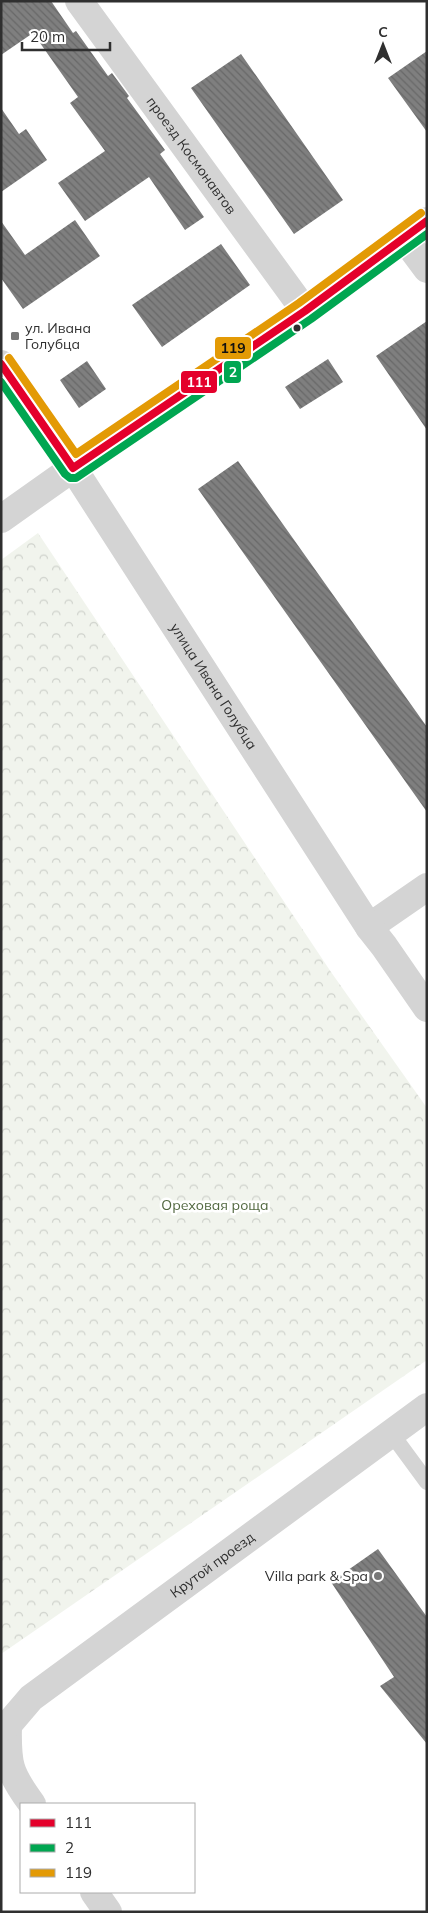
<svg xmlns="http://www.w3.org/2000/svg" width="428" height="1913" viewBox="0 0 428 1913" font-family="Mulish,sans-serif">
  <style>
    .park { fill: url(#park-crowns) }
    .building { fill: url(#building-back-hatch) }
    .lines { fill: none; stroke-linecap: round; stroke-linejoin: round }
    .service { stroke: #d4d4d4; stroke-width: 16 }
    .minor { stroke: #d4d4d4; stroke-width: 28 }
    .tertiary { stroke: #d4d4d4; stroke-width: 28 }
    .bus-1-casing { stroke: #fff; stroke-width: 11 }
    .bus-2-casing { stroke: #fff; stroke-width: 11 }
    .bus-3-casing { stroke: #fff; stroke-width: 11 }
    .bus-1 { stroke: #e4002b; stroke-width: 8 }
    .bus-2 { stroke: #00a651; stroke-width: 8 }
    .bus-3 { stroke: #e39a05; stroke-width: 8 }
    .bus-dot { fill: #2f2f2f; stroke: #fff; stroke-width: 2 }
    .poi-dot { fill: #787878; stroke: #fff; stroke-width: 2 }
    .labels { text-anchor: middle; stroke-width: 5; stroke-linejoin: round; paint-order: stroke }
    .street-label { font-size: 14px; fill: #2f2f2f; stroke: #fff }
    .poi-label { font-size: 14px; fill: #2f2f2f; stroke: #fff; text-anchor: start }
    .park-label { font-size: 14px; fill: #526840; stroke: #fff }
    .line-badge { stroke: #fff; stroke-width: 2 }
    .badge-label { font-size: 14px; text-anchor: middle; font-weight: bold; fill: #fff }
    .pale-badge-label { font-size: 14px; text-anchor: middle; font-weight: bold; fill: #111 }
  </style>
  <defs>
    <pattern id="park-crowns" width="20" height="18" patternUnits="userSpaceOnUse" patternTransform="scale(1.25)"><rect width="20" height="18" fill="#f1f4ed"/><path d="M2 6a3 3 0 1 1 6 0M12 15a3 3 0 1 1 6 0" fill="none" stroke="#cfd2cc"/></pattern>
    <pattern id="building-back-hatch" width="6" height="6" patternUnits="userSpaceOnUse" patternTransform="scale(1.25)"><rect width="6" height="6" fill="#7f7f7f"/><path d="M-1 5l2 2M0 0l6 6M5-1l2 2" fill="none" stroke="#686868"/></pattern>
  </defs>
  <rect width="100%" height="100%" fill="#fff"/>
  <path class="park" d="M38,533L331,972L427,1108V1360L1,1654V560Z"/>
  <path class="building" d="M1,1H51L73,33L76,31L108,76L112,73L129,96L127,98L165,150L160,154L204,217L185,230L149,177L85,221L58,183L105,151L70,103L78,97L33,33L1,55Z
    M427,51V132L388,78Z
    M241,54L343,200L294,234L191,88Z
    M1,108L19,134L26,129L47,160L1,192Z
    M75,220L100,256L23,309L1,278V221L25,255Z
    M221,244L250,285L162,347L132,305Z
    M427,321V430L376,356Z
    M328,359L343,382L300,409L285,387Z
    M87,361L106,389L79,408L60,380Z
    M238,461L427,727V812L198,489Z
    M378,1549L427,1617V1744L380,1686L394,1677L331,1582Z"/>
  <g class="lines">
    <path class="service" d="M391,1433L427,1482"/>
    <g class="minor">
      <path id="s1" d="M79,1L305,311"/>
      <path d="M404,238L427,269"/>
      <path d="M1,519L73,468"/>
      <path d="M369,927L427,887"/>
      <path d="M8,1725C7,1764 9,1773 32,1804"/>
      <path id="s2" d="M1,1728L8,1725L31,1698L427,1407"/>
      <path d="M94,1892L108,1912"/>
    </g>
    <g class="tertiary">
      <path id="s3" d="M1,364L73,468L369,927L384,946L427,1008"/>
      <path d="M73,468L305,311L427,221"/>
    </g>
    <defs>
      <path id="bus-1" d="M1,364L73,468L305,311L427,221"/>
      <path id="bus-2" d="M1,382L65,474L70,478H76L311,319L427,234"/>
      <path id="bus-3" d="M9,358L76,454L299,303L421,213"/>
    </defs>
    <use href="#bus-1" class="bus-1-casing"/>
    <use href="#bus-2" class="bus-2-casing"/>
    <use href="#bus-3" class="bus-3-casing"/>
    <use href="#bus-1" class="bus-1"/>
    <use href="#bus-2" class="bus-2"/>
    <use href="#bus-3" class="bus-3"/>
  </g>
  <circle class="bus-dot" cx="297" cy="328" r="4.5"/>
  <g class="poi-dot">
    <rect x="10" y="331" width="10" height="10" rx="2.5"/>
    <circle cx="378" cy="1576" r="5"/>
  </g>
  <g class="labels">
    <g class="street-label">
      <text dy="5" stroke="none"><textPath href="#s1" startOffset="191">проезд Космонавтов</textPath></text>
      <text dy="5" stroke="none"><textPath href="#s3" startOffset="386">улица Ивана Голубца</textPath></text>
      <text dy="5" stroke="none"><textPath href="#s2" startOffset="268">Крутой проезд</textPath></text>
    </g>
    <g class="poi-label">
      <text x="25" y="333">ул. Ивана<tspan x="25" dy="16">Голубца</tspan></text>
      <text x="368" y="1581" text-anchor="end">Villa park &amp; Spa</text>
    </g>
    <g class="park-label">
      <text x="215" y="1210">Ореховая роща</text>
    </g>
  </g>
  <g class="line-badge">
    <rect x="214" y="336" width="38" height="24" rx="5" fill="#e39a05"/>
    <rect x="223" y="360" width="19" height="24" rx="5" fill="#00a651"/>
    <rect x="180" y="370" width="38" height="24" rx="5" fill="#e4002b"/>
  </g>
  <g class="badge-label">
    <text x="233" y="377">2</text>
    <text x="199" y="387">111</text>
  </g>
  <g class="pale-badge-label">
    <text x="233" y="353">119</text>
  </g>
  <rect width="428" height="1913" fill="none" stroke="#2f2f2f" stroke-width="5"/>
  <rect x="20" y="1803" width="175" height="90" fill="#ffffff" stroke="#acacac"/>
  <rect x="30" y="1819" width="25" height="8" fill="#e4002b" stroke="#acacac"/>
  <text x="65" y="1828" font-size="15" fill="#2f2f2f">111</text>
  <rect x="30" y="1844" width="25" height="8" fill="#00a651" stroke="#acacac"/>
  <text x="65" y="1853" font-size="15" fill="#2f2f2f">2</text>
  <rect x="30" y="1869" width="25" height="8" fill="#e39a05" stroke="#acacac"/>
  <text x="65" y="1878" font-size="15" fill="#2f2f2f">119</text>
  <g transform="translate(383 45)" stroke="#ffffff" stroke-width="4" paint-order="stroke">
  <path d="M0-4L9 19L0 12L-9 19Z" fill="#2f2f2f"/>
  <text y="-8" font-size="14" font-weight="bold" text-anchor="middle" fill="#2f2f2f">С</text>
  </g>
  <path d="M22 42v8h88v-8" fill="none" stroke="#2f2f2f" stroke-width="2.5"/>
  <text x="30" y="42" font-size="15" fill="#2f2f2f" stroke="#ffffff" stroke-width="4" paint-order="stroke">20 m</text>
</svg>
